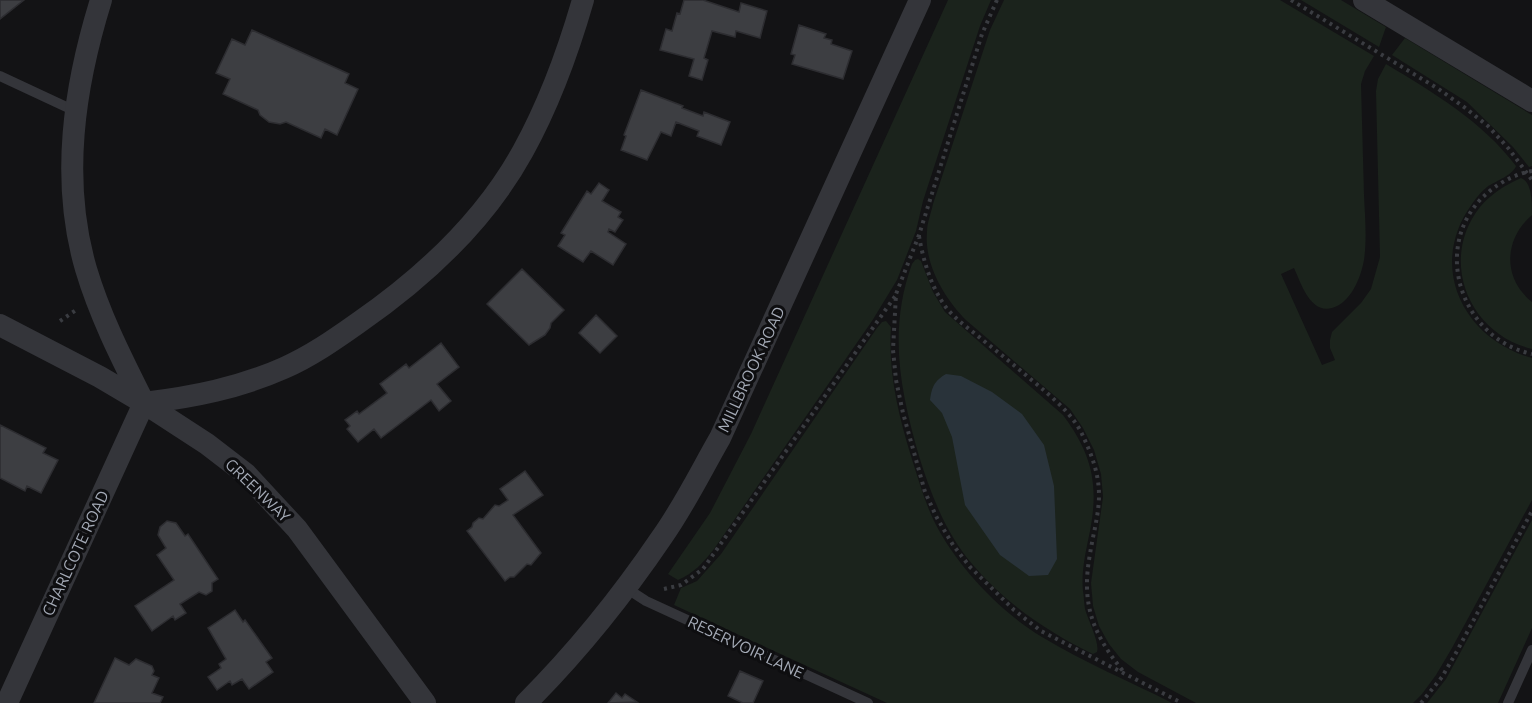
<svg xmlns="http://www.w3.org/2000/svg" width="1532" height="703" viewBox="0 0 1532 703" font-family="Ubuntu,sans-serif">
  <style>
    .green { fill: #1b231c }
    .water { fill: #29333a }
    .building { fill: #3d3e42; stroke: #2d2d31; stroke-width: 1.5 }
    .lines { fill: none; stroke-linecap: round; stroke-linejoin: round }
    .path { stroke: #3a3c41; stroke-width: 4; stroke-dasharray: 3 4.5; stroke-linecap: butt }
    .lane { stroke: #34353a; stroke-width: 10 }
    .street { stroke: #34353a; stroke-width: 22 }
    .labels { text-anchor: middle; stroke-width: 6; stroke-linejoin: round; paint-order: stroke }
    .street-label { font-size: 16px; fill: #a4aab6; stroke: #0e0e10 }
  </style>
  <rect width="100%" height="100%" fill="#131315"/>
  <path class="green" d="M948,0H991L980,26L923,201L916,231L897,280L872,321L714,549C703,563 694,573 678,580L668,574L710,513L751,434Z
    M1004,0H1280L1374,56L1365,71L1361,84C1362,121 1363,158 1364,195C1365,216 1367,239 1364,260C1361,277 1351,303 1332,308C1310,314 1301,283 1294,268L1281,274L1322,365L1335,360L1330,348V340L1332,332L1361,303L1371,289L1380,257L1376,91L1378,79L1386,64C1434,93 1482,121 1516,166C1513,175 1496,181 1487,187C1482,191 1476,198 1472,204C1427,266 1463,339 1532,358V500L1452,648L1436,675L1422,694L1413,703H1196L1138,672L1121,659L1109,644L1099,626L1093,606L1091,583L1103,497L1101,474L1094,450L1083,428L1070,409L967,321C945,299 924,265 927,232C927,223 931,213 933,204L990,30Z
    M1301,0H1341L1386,27L1379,47Z
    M1405,38L1532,115V166L1529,167L1513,147L1467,102L1392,55Z
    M1521,178C1532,182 1532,201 1532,215C1504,239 1502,278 1532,302V349C1469,334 1438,260 1480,207C1491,194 1505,185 1521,178Z
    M918,259L921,261L933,292L945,312L1063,415C1092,454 1099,484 1090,531C1086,551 1081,571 1083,591C1084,597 1084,603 1085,609C1088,620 1100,643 1097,652L1093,654C1048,632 1006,604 973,565C946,534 931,495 919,456C900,390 888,330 912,264L915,260Z
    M886,321L891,327C888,372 898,413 911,456C918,478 924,500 934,521C956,565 999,611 1042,637C1083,662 1129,681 1172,703H887L674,605L681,588L697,581L721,554L877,328L882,322Z
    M1532,520V628L1498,703H1427L1446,679Z"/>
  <path class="water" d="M946,374L961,376L992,392L1022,414L1044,445L1054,486L1057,559L1048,575L1029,576L1000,555L965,505L952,437L942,413L930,400C932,387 934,381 946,374Z"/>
  <path class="building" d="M0,0H24L0,19Z
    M684,0H703L739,12L741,3L767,11L760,38L736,31L735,37L712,31L704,58L708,60L702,80L689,76L694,59L660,50L666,29L672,31L677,13L680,14Z
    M799,25L826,34L824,38L832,40L831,44L852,51L843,79L792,64L795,55L791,54Z
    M252,30L349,74L345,83L358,89L337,135L325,129L321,138L286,122L280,124L269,122L260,115L258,110L223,94L230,79L216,73L232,39L245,45Z
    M641,90L683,106L682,108L703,116L704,112L730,122L721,145L697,136L699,131L676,122L671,136L661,132L647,160L621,150L626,136L624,135Z
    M599,183L609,190L602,201L621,212L618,217L623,220L615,232L609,229L608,232L626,244L613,265L591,251L583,262L558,246L565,235L561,233L587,191L591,194Z
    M522,269L564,310L551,323L550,328L545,335L529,345L487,304Z
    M596,315L617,336L600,353L579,333Z
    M441,343L459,367L437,384L451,401L439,411L431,400L381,438L374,429L358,442L347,429L350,426L345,420L357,411L359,414L387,393L380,384L406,364L409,368Z
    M0,425L46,448L43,453L58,460L41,493L27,486L25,491L0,478Z
    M525,471L543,495L513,515L541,553L531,565L527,564L514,577H510L505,581L467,531L472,527L473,523L479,518L483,519L495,505L499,506L508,500L500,489Z
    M167,521L176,523L185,536L188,534L218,579L212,583V591L206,595L199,592L180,604L186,613L175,620L173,616L152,631L135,606L174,580L157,555L166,548L158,535L160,527Z
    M235,610L243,622L245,620L272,658L266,662L273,672L249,689L242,679L232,685L230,681L217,690L208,677L221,668L219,664L226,659L208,628Z
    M115,658L129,665L136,659L152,666L154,671L152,675L159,678L152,693L163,697L160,703H94Z
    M740,671L763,681L753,703H743L728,696Z
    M616,693L622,698L625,694L637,702L608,703Z"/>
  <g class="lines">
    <path class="path" d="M997,0L982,34L919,235L896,294L893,350L896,380L903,413L925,492L937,518L953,545L970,567L1014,610L1041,631L1182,703
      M1291,0L1437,88L1464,107L1488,126L1509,149L1532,180
      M1532,171C1519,173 1505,180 1495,187C1428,234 1455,337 1532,354
      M919,236C923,260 932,291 949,311C959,322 972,331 984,341C1003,356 1021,371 1040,387C1055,400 1073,415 1082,434C1091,453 1099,473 1099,495C1099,515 1093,534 1090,554C1081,603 1092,633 1123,671
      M60,321L76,310
      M664,589L681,585L703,569L896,295
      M1421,703L1442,677L1457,651L1532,511"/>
    <path class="lane" d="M0,76L75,111
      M626,588L646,601L868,703
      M1508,703L1532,650"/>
    <path class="street" d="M101,0C74,87 60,180 86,269C100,316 122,359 144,403C193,397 239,388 284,368C311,356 334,340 358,323C423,278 484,222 523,151C549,104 568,52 583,0
      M1364,0L1532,101
      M0,325L100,377L144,403L207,444L246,474L297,529L425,703
      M7,703L144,403
      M526,703C576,653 622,596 662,537C684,506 701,471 720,438L920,0"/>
  </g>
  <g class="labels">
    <g class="street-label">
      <text transform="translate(751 369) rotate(-65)" y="6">MILLBROOK ROAD</text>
      <text transform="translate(258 490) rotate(44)" y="6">GREENWAY</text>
      <text transform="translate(75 553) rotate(-65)" y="6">CHARLCOTE ROAD</text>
      <text transform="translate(746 647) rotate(25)" y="6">RESERVOIR LANE</text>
    </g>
  </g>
</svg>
